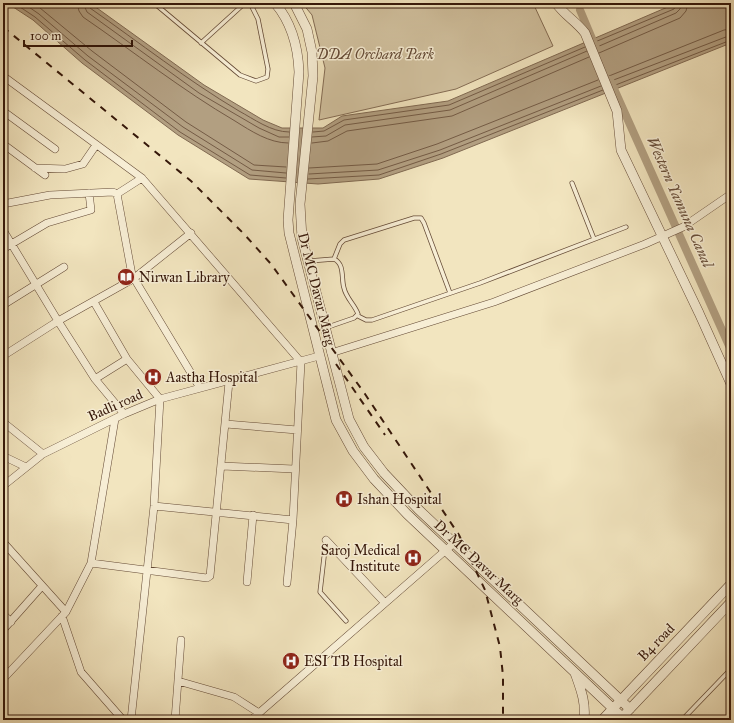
<svg xmlns="http://www.w3.org/2000/svg" width="734" height="723" viewBox="0 0 734 723" font-family="'IM FELL Great Primer',serif">
  <style>
    .green { fill: #d2c2a0; stroke: #846c54 }
    .water { fill: #b29f81; stroke: #806951 }
    .lines { fill: none; stroke-linecap: round; stroke-linejoin: round }
    .shore { stroke: #745b45; stroke-width: 1 }
    .stream { stroke: #806951; stroke-width: 2 }
    .canal { stroke: #b29f81; stroke-width: 8 }
    .service-casing { stroke: #644a36; stroke-width: 5 }
    .minor-casing { stroke: #644a36; stroke-width: 8 }
    .tertiary-casing { stroke: #644a36; stroke-width: 10 }
    .service { stroke: #f7eed5; stroke-width: 3.5 }
    .minor { stroke: #f7eed5; stroke-width: 7 }
    .tertiary { stroke: #f7eed5; stroke-width: 9 }
    .rail { stroke: #351709; stroke-width: 2; stroke-dasharray: 7 7; stroke-linecap: butt }
    .labels { text-anchor: middle; stroke-width: 3; stroke-linejoin: round; paint-order: stroke }
    .park-label { font-size: 14px; font-style: italic; fill: #644a36; stroke: #f7eed5 }
    .poi-label { font-size: 14px; fill: #351709; stroke: #f7eed5; text-anchor: start }
    .street-label { font-size: 14px; fill: #351709; stroke: #f7eed5 }
    .water-label { font-size: 15px; font-style: italic; fill: #674d39; stroke: #f7eed5 }
  </style>
  <rect width="100%" height="100%" fill="#f2e5bf"/>
  <filter id="stains"><feTurbulence type="fractalNoise" baseFrequency=".005" numOctaves="4"/><feColorMatrix values="0 0 0 0 .2 0 0 0 0 .09 0 0 0 0 .02 0 0 0 .5 -.17"/></filter>
  <radialGradient id="worn" r=".72"><stop offset=".6" stop-color="#630" stop-opacity="0"/><stop offset="1" stop-color="#630" stop-opacity=".3"/></radialGradient>
  <path class="green" d="M302,3H533L553,46L456,89L319,120L325,68L312,15Z"/>
  <path class="water" d="M7,3H90L204,85L263,120L282,128H323L342,116L448,101L677,3H731V43L443,158L379,179L318,184L249,179L178,135L82,63L33,20Z"/>
  <g class="lines">
    <path class="shore" d="M14,3L35,17L85,60L180,132L250,175L286,178
      M23,3L39,14L88,56L183,127L252,170L286,173
      M34,3L92,51L186,122L254,165L286,167
      M77,3L79,11L83,17C134,52 182,90 235,121C251,131 269,143 288,143
      M83,3L87,12L199,93L259,128L279,137H289
      M88,3L90,8C140,43 187,80 239,111C254,119 271,132 289,132
      M595,42L674,9L677,3
      M597,47L676,13L680,9L682,3
      M599,53L680,18L686,11L688,3
      M609,76L724,30L731,29
      M611,81L731,35
      M613,86L731,40
      M313,132L324,131L344,120L449,105L585,47
      M312,137L326,136L345,125L450,110L587,51
      M312,143L328,141L347,131L452,116L589,57
      M309,168L377,164L437,144L598,80
      M309,174L378,170L440,150L601,86
      M308,179L379,175L441,154L603,90"/>
    <path class="stream" d="M577,3L580,10"/>
    <path class="canal" d="M580,10L596,48
      M610,80L731,350"/>
    <defs>
      <path id="service" d="M154,3L240,75L256,81L267,77L268,69L258,19L250,3
        M201,43L245,3
        M572,183L594,239
        M334,259L340,244L344,240L414,218H421L424,223L450,293
        M309,261L334,259C345,264 341,279 344,288C346,298 355,305 358,314L354,318L325,328
        M358,316L366,320H372L480,283L626,227
        M326,540L320,592L346,621
        M682,720L731,669"/>
      <path id="minor" d="M3,76L142,178L301,362L293,520L287,583
        M3,111L55,149
        M3,144L45,175
        M35,168L65,169L83,164L96,145
        M117,194L142,178
        M3,204L50,195L113,192L117,194L132,275L200,388
        M3,230L58,321L95,379L124,414
        M3,249L47,223L91,210L89,193
        M94,302L127,359L160,399L154,506L131,720
        M3,305L64,267
        M331,353L494,302L645,244L683,227L731,194
        M3,356L58,321L133,279L191,233
        M95,379L127,359
        M3,422L43,454
        M226,424L297,430
        M3,456L26,467
        M222,466L294,469
        M3,486L43,454L124,414L160,399L319,356
        M154,506L293,520
        M326,540L385,603
        M3,542L66,612
        M91,563L207,578L210,576L229,382
        M247,582L253,515
        M3,614L11,622
        M62,616L81,672L123,720
        M3,630L42,586
        M3,679L66,612L91,563L115,419
        M178,681L234,697L259,713
        M175,720L181,640
        M251,720L454,543"/>
      <path id="tertiary" d="M275,3C292,23 298,46 299,72L288,220L289,233L336,420L353,451L374,479L407,514L622,717
        M294,3L307,29L312,52L313,76L300,204L302,238L349,419L364,447L384,473L418,509L630,709
        M556,3C564,15 576,21 585,33L617,111L621,150L699,313L731,384
        M575,673C581,690 586,702 584,720
        M626,713L731,602
        M602,720L731,584"/>
    </defs>
    <use href="#service" class="service-casing"/>
    <use href="#minor" class="minor-casing"/>
    <use href="#tertiary" class="tertiary-casing"/>
    <use href="#service" class="service"/>
    <use href="#minor" class="minor"/>
    <use href="#tertiary" class="tertiary"/>
    <path class="rail" d="M3,27L191,181L244,234L271,264L365,394L459,535L485,590L500,647L503,676V720
      M336,364L385,435"/>
  </g>
  <defs>
    <symbol id="library-disc" viewBox="-11 -11 22 22"><circle r="9.5" fill="#8f2418" stroke="#f7eed5"/><path d="M-6-4Q-3-5.5-.7-3.5V5Q-3 3-6 4ZM6-4Q3-5.5 .7-3.5V5Q3 3 6 4Z" fill="#fff"/></symbol>
    <symbol id="hospital-disc" viewBox="-11 -11 22 22"><circle r="9.5" fill="#8f2418" stroke="#f7eed5"/><path d="M-5-5h3v3.5h4V-5h3V5h-3V1.5h-4V5h-3Z" fill="#fff"/></symbol>
  </defs>
  <g fill-rule="evenodd">
    <use href="#library-disc" x="116" y="267" width="20" height="20"/>
    <use href="#hospital-disc" x="143" y="367" width="20" height="20"/>
    <use href="#hospital-disc" x="334" y="489" width="20" height="20"/>
    <use href="#hospital-disc" x="403" y="548" width="20" height="20"/>
    <use href="#hospital-disc" x="281" y="651" width="20" height="20"/>
  </g>
  <g class="labels">
    <g class="park-label">
      <text x="375" y="59">DDA Orchard Park</text>
    </g>
    <g class="poi-label">
      <text x="139" y="282">Nirwan Library</text>
      <text x="166" y="382">Aastha Hospital</text>
      <text x="357" y="504">Ishan Hospital</text>
      <text x="400" y="555" text-anchor="end">Saroj Medical<tspan x="400" dy="16">Institute</tspan></text>
      <text x="304" y="666">ESI TB Hospital</text>
    </g>
    <g class="street-label">
      <text transform="translate(317 289) rotate(76)" y="5">Dr MC Davar Marg</text>
      <text transform="translate(115 405) rotate(-24)" y="5">Badli road</text>
      <text transform="translate(479 562) rotate(43)" y="5">Dr MC Davar Marg</text>
      <text transform="translate(656 642) rotate(-46)" y="5">B4 road</text>
    </g>
    <g class="water-label">
      <text transform="translate(680 202) rotate(66)" y="5">Western Yamuna Canal</text>
    </g>
  </g>
  <rect width="734" height="723" fill="none" stroke="#f2e5bf" stroke-width="16"/>
  <rect x="4" y="4" width="726" height="715" fill="none" stroke="#351709" stroke-width="2"/>
  <rect x="8" y="8" width="718" height="707" fill="none" stroke="#351709"/>
  <path d="M24 40v6h108v-6" fill="none" stroke="#351709" stroke-width="2"/>
  <text x="30" y="40" font-size="12" fill="#351709" stroke="#f7eed5" stroke-width="3" paint-order="stroke">100 m</text>
  <rect width="100%" height="100%" filter="url(#stains)"/>
  <rect width="100%" height="100%" fill="url(#worn)"/>
</svg>
